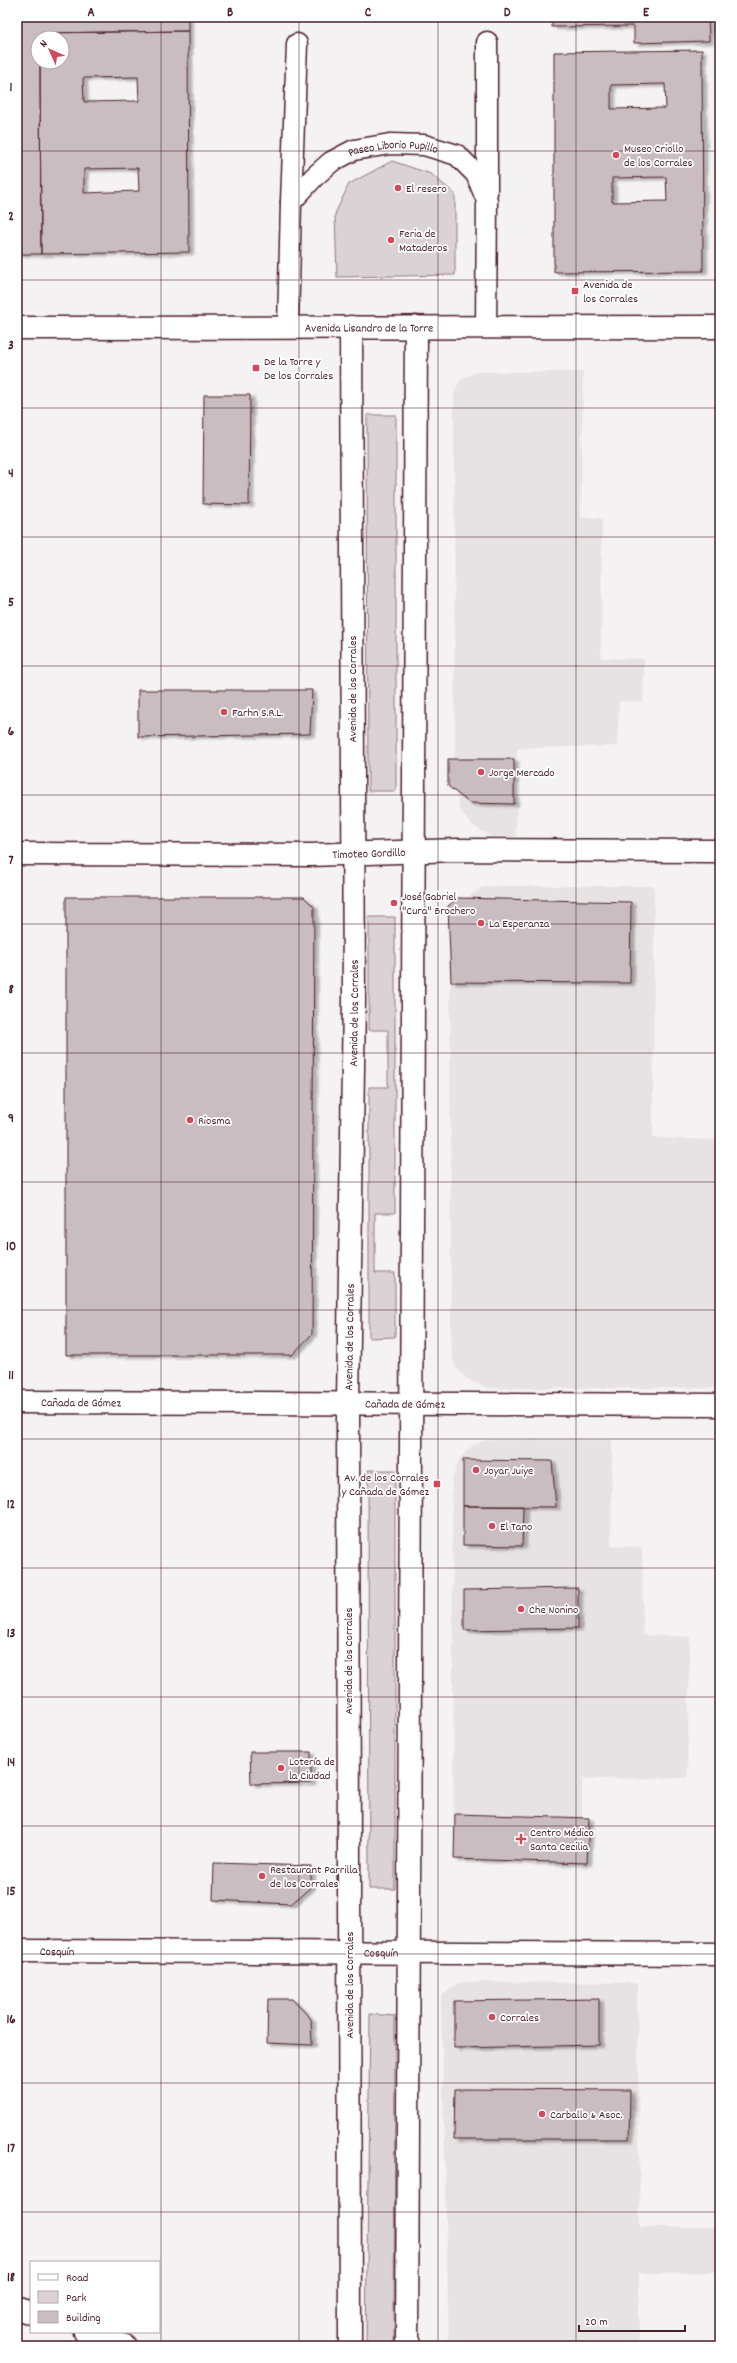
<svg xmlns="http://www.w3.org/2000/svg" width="737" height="2363" viewBox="0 0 737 2363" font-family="Dekko,sans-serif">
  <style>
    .built { fill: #e7e2e3 }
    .green { fill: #dbd2d5; stroke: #927880 }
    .building { fill: #cabdc1; stroke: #4a1f2b; fill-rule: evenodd; filter: url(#shadow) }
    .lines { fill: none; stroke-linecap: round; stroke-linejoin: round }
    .lane-casing { stroke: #4a1f2b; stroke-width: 23 }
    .street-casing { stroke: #4a1f2b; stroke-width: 25 }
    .secondary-casing { stroke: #4a1f2b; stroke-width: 25 }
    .lane { stroke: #fff; stroke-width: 20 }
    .street { stroke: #fff; stroke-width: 22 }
    .secondary { stroke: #fff; stroke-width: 22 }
    .grid { fill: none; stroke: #4a1f2b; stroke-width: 1; stroke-opacity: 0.55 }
    .poi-dot { fill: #d1495b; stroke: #fff; stroke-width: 1.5 }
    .labels { text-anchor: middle; stroke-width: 3.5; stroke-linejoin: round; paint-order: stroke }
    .poi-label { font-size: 12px; fill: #4a1f2b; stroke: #fff; text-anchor: start }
    .street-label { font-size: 12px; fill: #4a1f2b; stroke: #fff }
    .neatline { fill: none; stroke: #4a1f2b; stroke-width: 1.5 }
    .grid-label { font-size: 13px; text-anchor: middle; font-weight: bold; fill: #4a1f2b }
  </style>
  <defs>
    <filter id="shadow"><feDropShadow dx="4.5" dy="2.5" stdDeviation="1" flood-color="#0004"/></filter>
  </defs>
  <rect width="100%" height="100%" fill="#f4f2f2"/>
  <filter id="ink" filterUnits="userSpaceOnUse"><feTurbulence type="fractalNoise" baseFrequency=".025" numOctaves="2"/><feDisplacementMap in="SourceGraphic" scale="8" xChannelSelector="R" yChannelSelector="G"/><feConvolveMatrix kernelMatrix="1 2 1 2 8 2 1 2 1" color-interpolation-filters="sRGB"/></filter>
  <g filter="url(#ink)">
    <path class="built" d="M476,372H583L581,517L602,518L601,658L644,659L643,702L619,701L617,746L517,748L516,837L492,836L480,830L469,822L460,810L455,788L454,395L458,384L462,379Z
      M495,886H654L653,1138L717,1140L719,1388H488L470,1381L458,1370L454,1363L451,1347L450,928L462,901L481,888Z
      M486,1440H612L611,1546L642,1547L643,1635L690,1637L687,1778L582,1779V1863L454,1859L452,1481L459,1459L472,1446Z
      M468,1982L637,1983L640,2227H720V2272L639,2273V2346H449L441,1997L458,1983Z"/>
    <path class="green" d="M392,161L431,174L455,194V275L337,277L335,214L349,184Z
      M367,415H396V791H368Z
      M369,917H395V1213H375V1273H395V1337L369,1338V1087H388V1030H369Z
      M368,1470H395V1889H369Z
      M370,2014L395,2016L394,2346H366Z"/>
    <path class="building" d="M17,17H188V31L40,33V38H38V62H40L41,254H17Z
      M552,17H708L709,41L634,43V26L552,27Z
      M188,31L189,252L41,254L40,62H62V38H40V33ZM138,77L139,101L84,102L83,78ZM138,168L139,191L84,193V169Z
      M702,50L703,271L554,272V52ZM665,84L666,108L611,109V85ZM666,177L667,201L612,202V178Z
      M204,395H250L249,505L203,504Z
      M138,690H312L310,734L138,737Z
      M448,759H514V804L469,803L448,786Z
      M66,897H304L314,907L312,1334L292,1355H66Z
      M458,898L631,902L630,983L451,982L448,906Z
      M463,1460L552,1461L556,1507L463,1506Z
      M463,1506H523L522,1546L463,1545Z
      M578,1588V1628L464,1630V1590Z
      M250,1752H311V1783L251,1784Z
      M455,1814L589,1818L587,1863L454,1859Z
      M214,1863L311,1866V1887L291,1904L213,1900Z
      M268,1999H292L311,2019L312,2045L267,2043Z
      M599,1999V2045L454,2048V2001Z
      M455,2089L630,2090L629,2139H454Z"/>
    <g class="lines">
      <defs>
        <g id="lane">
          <path d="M487,42V193"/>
          <path d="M291,202L297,44"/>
          <path id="s1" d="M288,327L291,202L314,177L331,162L354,150L390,144L424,145L457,155L476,174L487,201L486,327"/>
        </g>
        <g id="street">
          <path id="s2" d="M17,854L310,855L457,850L720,851"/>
          <path id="s3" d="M17,1402L720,1405"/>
          <path id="s4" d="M17,1951L720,1954"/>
        </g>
        <g id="secondary">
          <path id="s5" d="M17,328L720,327"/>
          <path d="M17,2308L31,2313"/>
          <path d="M85,2332L125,2346"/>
          <path id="s6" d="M350,2346L348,1403L354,1000L351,327"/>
          <path d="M407,2346L416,327"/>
        </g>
      </defs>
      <use href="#lane" class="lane-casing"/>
      <use href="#street" class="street-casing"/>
      <use href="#secondary" class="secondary-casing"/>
      <use href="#lane" class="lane"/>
      <use href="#street" class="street"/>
      <use href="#secondary" class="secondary"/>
    </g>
  </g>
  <path class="grid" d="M161,17V2346M299,17V2346M438,17V2346M576,17V2346M17,151H720M17,280H720M17,408H720M17,537H720M17,666H720M17,795H720M17,924H720M17,1053H720M17,1182H720M17,1310H720M17,1439H720M17,1568H720M17,1697H720M17,1826H720M17,1954H720M17,2083H720M17,2212H720"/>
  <g class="poi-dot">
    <circle cx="616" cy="155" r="4"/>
    <circle cx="398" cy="188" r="4"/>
    <circle cx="391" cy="240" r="4"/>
    <rect x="571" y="287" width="8" height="8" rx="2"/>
    <rect x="252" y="364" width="8" height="8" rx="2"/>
    <circle cx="224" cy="712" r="4"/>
    <circle cx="481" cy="772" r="4"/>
    <circle cx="394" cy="903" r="4"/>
    <circle cx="481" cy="923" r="4"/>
    <circle cx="190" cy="1120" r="4"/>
    <circle cx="476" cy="1470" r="4"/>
    <rect x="433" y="1480" width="8" height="8" rx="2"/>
    <circle cx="492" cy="1526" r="4"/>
    <circle cx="521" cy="1609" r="4"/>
    <circle cx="281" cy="1768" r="4"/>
    <path d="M519 1833h4v4h4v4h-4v4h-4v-4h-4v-4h4z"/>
    <circle cx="262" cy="1876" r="4"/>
    <circle cx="492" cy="2017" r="4"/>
    <circle cx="542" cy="2114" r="4"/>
  </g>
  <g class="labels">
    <g class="poi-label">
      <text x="624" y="152">Museo Criollo<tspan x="624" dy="14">de los Corrales</tspan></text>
      <text x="406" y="192">El resero</text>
      <text x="399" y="237">Feria de<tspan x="399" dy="14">Mataderos</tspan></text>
      <text x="583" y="288">Avenida de<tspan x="583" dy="14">los Corrales</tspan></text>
      <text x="264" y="365">De la Torre y<tspan x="264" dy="14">De los Corrales</tspan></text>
      <text x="232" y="716">Farhn S.R.L.</text>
      <text x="489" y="776">Jorge Mercado</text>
      <text x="402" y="900">José Gabriel<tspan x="402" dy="14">"Cura" Brochero</tspan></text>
      <text x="489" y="927">La Esperanza</text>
      <text x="198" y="1124">Riosma</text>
      <text x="484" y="1474">Joyar Juiye</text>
      <text x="429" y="1481" text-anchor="end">Av. de los Corrales<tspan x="429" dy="14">y Cañada de Gómez</tspan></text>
      <text x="500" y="1530">El Tano</text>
      <text x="529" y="1613">Che Nonino</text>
      <text x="289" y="1765">Lotería de<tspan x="289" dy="14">la Ciudad</tspan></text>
      <text x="530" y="1836">Centro Médico<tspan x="530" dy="14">Santa Cecilia</tspan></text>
      <text x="270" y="1873">Restaurant Parrilla<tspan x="270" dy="14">de los Corrales</tspan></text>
      <text x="500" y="2021">Corrales</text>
      <text x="550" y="2118">Carballo &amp; Asoc.</text>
    </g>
    <g class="street-label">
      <text dy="4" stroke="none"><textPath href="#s1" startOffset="247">Paseo Liborio Pupillo</textPath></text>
      <text dy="4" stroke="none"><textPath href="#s5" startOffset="352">Avenida Lisandro de la Torre</textPath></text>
      <text transform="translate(352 689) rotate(-90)" y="4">Avenida de los Corrales</text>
      <text dy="4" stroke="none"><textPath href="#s2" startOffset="352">Timoteo Gordillo</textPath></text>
      <text dy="4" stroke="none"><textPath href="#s6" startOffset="1333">Avenida de los Corrales</textPath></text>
      <text dy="4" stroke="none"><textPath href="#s6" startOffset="1009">Avenida de los Corrales</textPath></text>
      <text dy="4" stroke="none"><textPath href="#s3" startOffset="64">Cañada de Gómez</textPath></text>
      <text dy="4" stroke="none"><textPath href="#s3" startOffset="388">Cañada de Gómez</textPath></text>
      <text transform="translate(348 1661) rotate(-90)" y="4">Avenida de los Corrales</text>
      <text dy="4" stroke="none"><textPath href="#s4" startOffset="40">Cosquín</textPath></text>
      <text dy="4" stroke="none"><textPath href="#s4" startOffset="364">Cosquín</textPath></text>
      <text transform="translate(349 1985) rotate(-90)" y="4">Avenida de los Corrales</text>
    </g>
  </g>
  <rect width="737" height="2363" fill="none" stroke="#fff" stroke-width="44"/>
  <rect x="30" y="2261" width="130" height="72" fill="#ffffff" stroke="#b7a5aa"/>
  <rect x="38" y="2274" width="20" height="6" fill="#ffffff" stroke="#b7a5aa"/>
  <text x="66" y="2281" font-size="12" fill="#4a1f2b">Road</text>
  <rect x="38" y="2291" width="20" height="12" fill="#dbd2d5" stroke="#b7a5aa"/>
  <text x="66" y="2301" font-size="12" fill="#4a1f2b">Park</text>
  <rect x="38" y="2311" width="20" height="12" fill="#cabdc1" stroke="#b7a5aa"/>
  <text x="66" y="2321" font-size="12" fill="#4a1f2b">Building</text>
  <g transform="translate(50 50) rotate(315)"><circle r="19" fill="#ffffff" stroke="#b7a5aa"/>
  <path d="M0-3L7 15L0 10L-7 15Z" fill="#d1495b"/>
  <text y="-6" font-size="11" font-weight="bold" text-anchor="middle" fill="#4a1f2b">N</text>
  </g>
  <path d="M579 2325v6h106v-6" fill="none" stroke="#4a1f2b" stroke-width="2"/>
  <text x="585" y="2325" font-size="12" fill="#4a1f2b" stroke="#ffffff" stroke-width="3" paint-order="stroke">20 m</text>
  <rect x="22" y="22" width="693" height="2319" class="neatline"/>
  <g class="grid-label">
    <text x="91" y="16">A</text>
    <text x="230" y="16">B</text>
    <text x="368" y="16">C</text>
    <text x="507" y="16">D</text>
    <text x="646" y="16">E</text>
    <text x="11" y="91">1</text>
    <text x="11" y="220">2</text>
    <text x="11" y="349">3</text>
    <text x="11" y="477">4</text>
    <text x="11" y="606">5</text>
    <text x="11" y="735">6</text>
    <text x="11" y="864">7</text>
    <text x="11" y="993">8</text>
    <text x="11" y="1122">9</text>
    <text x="11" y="1250">10</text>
    <text x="11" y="1379">11</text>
    <text x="11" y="1508">12</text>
    <text x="11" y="1637">13</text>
    <text x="11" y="1766">14</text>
    <text x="11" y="1895">15</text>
    <text x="11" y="2023">16</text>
    <text x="11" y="2152">17</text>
    <text x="11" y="2281">18</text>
  </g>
</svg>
